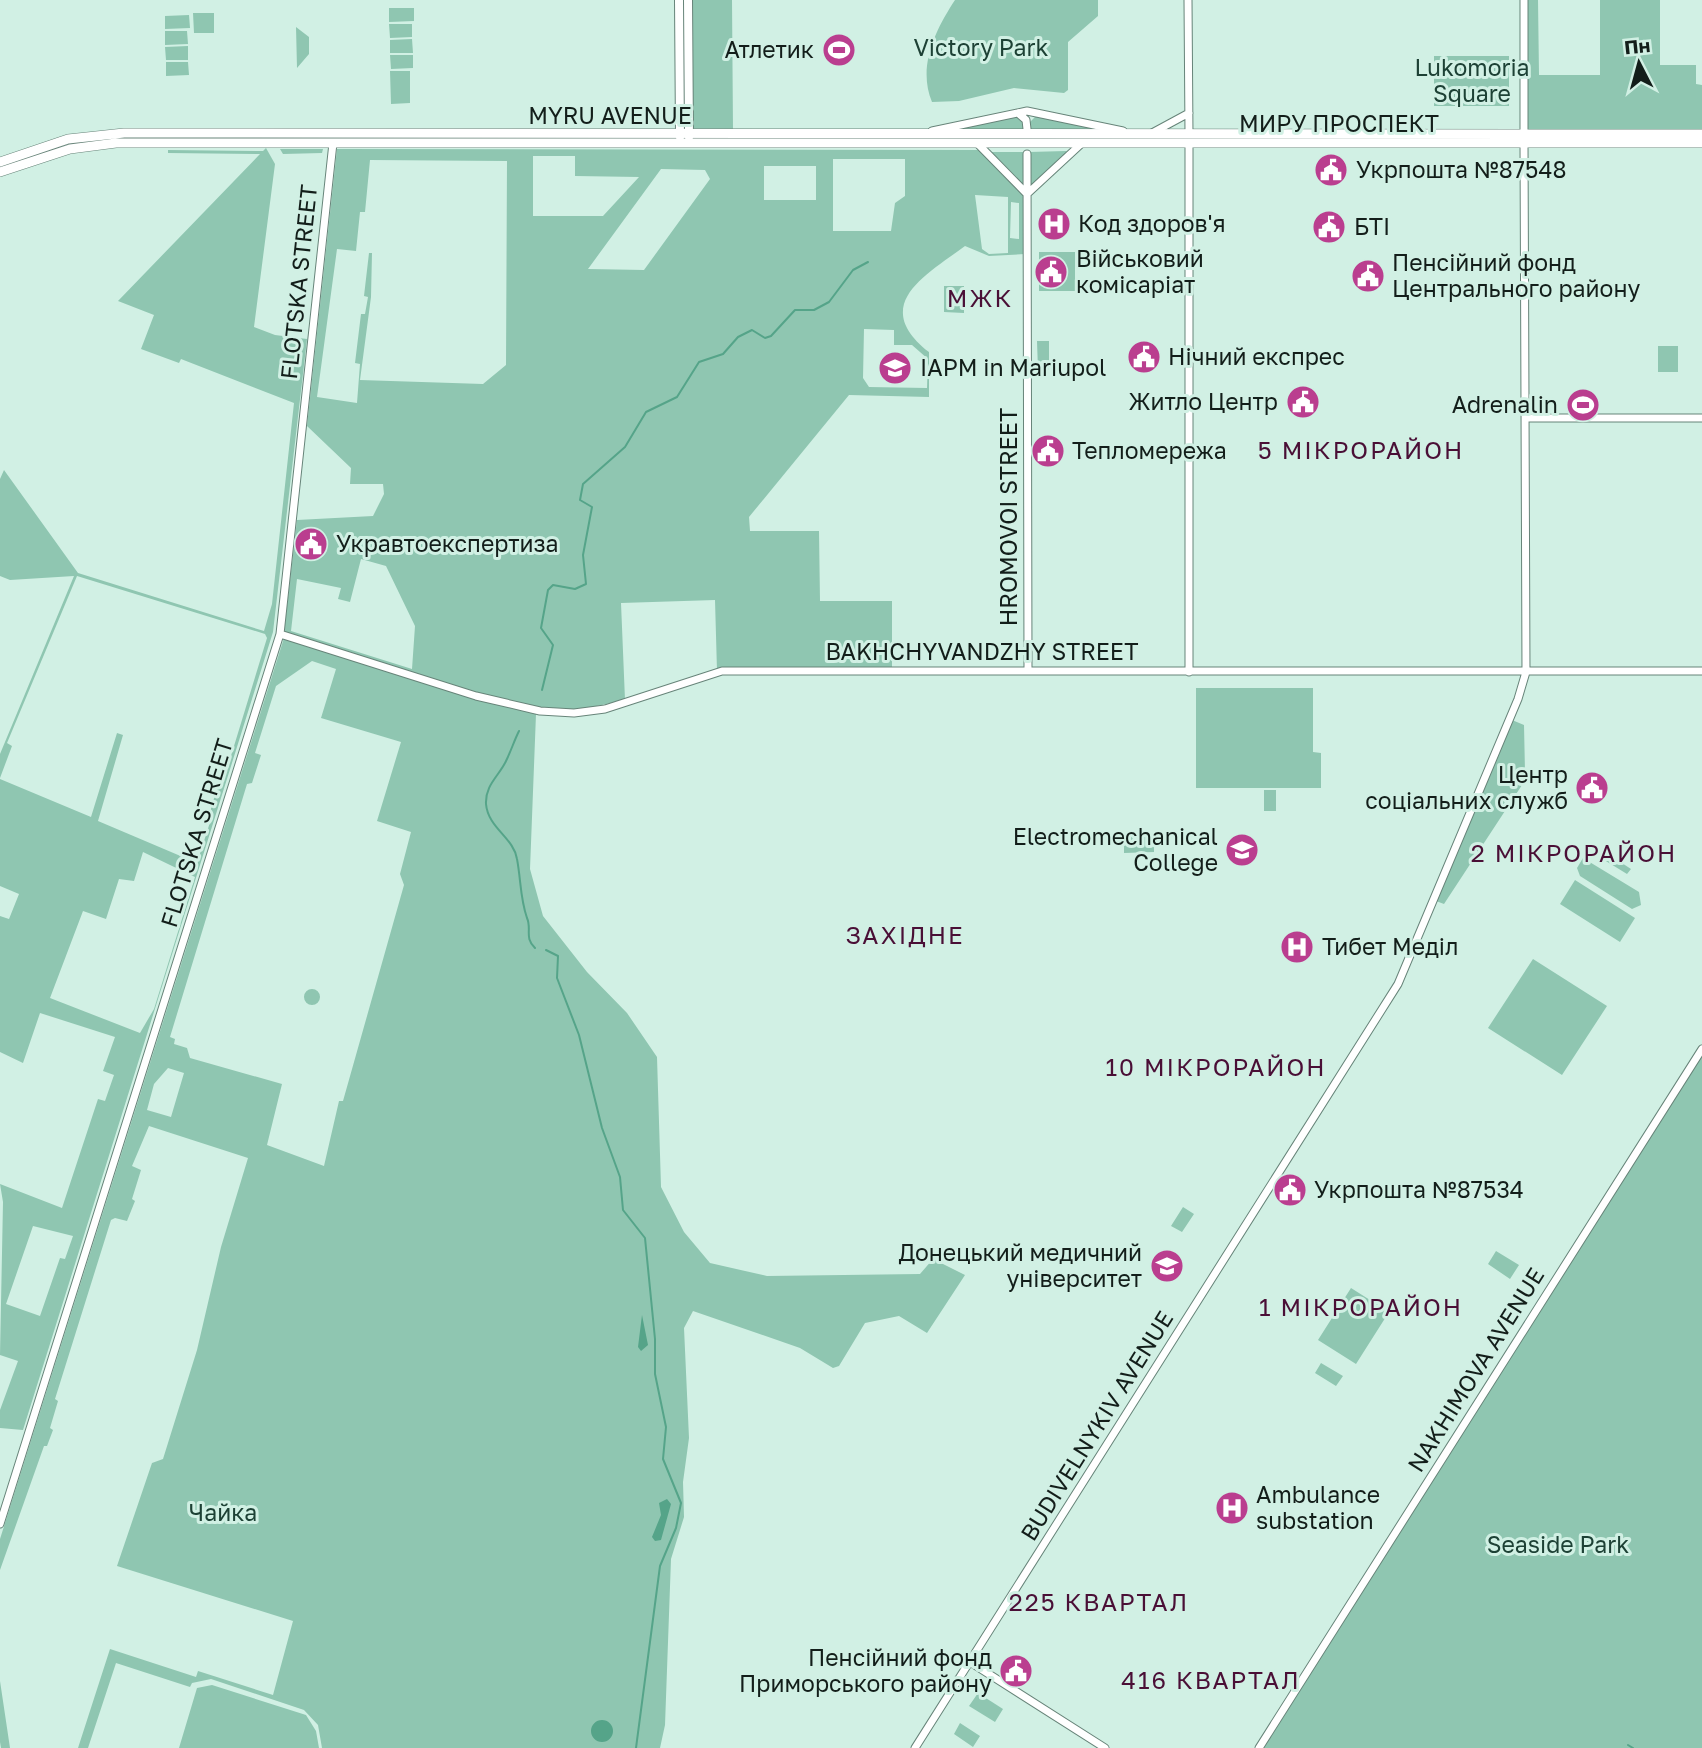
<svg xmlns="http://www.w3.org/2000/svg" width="1702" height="1748" viewBox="0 0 1702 1748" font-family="'Golos Text',sans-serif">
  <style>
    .green { fill: #8fc6b1; fill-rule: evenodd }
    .water { fill: #55a489 }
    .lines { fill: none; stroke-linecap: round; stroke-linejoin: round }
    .stream { stroke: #55a489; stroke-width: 2 }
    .secondary-casing { stroke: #678479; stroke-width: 9 }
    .primary-casing { stroke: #678479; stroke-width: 10 }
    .highway-casing { stroke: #678479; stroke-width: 10 }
    .secondary { stroke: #fff; stroke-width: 7 }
    .primary { stroke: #fff; stroke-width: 8 }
    .highway { stroke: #fff; stroke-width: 9 }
    .labels { text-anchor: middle; stroke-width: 6; stroke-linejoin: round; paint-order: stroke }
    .park-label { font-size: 23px; fill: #1d4135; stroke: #d1f0e4 }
    .poi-label { font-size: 23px; fill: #131e1a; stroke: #d1f0e4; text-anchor: start }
    .street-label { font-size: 23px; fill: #131e1a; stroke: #d1f0e4 }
    .neighbourhood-label { font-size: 24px; letter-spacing: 2px; fill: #4a0f36; stroke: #d1f0e4 }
  </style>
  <rect width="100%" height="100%" fill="#d1f0e4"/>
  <path class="green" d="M691,0H732L733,131H692Z
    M955,0H1098V16L1068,42V90L1064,93L1014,88L959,101L932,102C917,66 936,29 955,0Z
    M1526,0H1538L1539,75H1600V0H1660V65H1696V84L1702,85V130L1526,131Z
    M389,8H414V21L389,22Z
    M193,13H214V33H194Z
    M189,15L190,28L165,29V16Z
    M389,24H412V37L390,38Z
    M296,27L309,37V54L297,68Z
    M165,31H187L188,44L165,45Z
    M412,39L413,53H390V40Z
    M188,46V60H166L165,47Z
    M390,55H413V68L391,69Z
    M1434,56H1509V106H1434Z
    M166,62H188L189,75L166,76Z
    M390,71H410V103L391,104Z
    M1013,114L1022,118L1026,131H955L953,128Z
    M1037,115L1114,131H1029V123Z
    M266,148L275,164L254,327L275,335L307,339L273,632L23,1430L0,1428V1410L18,1361L0,1355L3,1202L0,1184L62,1208L98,1099L105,1101L114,1075L103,1071L115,1037L40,1013L23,1063L0,1052V916L9,919L19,894L0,886V779L91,817L117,733L123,735L98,821L197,863L212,816L209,815L223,768L227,769L267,638L265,634L77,576L7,743L12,746L0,778V754L74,576L10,580L0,576V479L4,470L78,573L264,631L272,604L294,403L181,359L179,363L141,349L154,315L118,301L260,154L168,153V150L263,151ZM143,852L195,877L154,1009L140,1033L50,998L83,911L106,919L119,879L134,881ZM33,1226L73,1236L65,1259L60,1258L40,1316L6,1304Z
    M280,149H279H323L322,153L283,154Z
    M337,149L981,150L1025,196V254L989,256L965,246C926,275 869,305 929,352V397L849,395L749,517L750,531H819L820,601H892V668L717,671L715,600L621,603L625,700L573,711L541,708L476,693L284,632L297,520L373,516L384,494L383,484H350L351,468L307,426ZM533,156H575V176L639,177L603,216H533ZM833,159H905V196L895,203L891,231H833ZM370,160L507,161L506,365L483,384L360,380L371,297L372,253H369L364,296L368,297L365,314H361L355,363L360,364L357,403L317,397L337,249L356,251L360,212H365ZM764,166H816V200H764ZM661,169L705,170L710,179L644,270L588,269ZM975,195L1008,197V253L989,254L982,249ZM1011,202L1019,203V239L1010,238ZM864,329L894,330V345H912L928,359L927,388L869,387L863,378ZM361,559L386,566L415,626L412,669L291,631L297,579L341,588L338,599L350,602Z
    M1066,151L1068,153L1029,190V152Z
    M992,152H1025V189L990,153Z
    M1039,252H1075V291H1039Z
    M944,286H964V313L944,312Z
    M1037,341H1049V370H1038Z
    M1658,346H1678V372H1658Z
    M284,638L475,698L536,714L530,869L543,916L587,972L627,1013L657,1057L661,1187L684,1232L710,1263L767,1276L920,1274L933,1259L965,1275L927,1333L899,1316L865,1323L839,1366L833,1368L800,1348L693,1311L684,1328L689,1438L683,1482L684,1517L671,1559L665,1725L660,1748H322L318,1725L304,1710L211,1679L192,1683L190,1687L116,1663L88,1748H78L110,1649L196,1677L198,1671L273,1695L293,1621L117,1566L152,1463L163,1459L197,1350L221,1247L248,1158L149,1126L132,1166L141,1170L132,1199L135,1201L127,1221L115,1218L111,1220L55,1399L58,1401L50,1428L53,1430L47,1446H44L0,1570V1539ZM312,661L336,669L321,718L401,742L377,821L411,832L400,874L404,885L343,1101H339L324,1166L267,1145L282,1084L190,1058L187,1048L174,1044L175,1039L170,1037L247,784L252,783L261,755L255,753L276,686ZM168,1068L184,1073L171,1117L147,1110L154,1084Z
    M1196,688H1313V752L1321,753V788H1196Z
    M1512,720L1524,725L1525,772L1522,785L1444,904L1436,901Z
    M1264,790H1276V811H1264Z
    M1124,836H1154V852L1124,853Z
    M1605,852L1631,869L1627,874L1601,858Z
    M1583,858L1639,892L1641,905L1632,909L1580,876L1577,868Z
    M1575,880L1635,918L1620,942L1560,904Z
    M1533,959L1607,1006L1562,1075L1488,1028Z
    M304 997a8 8 0 1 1 16 0a8 8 0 1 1-16 0Z
    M1702,1054V1748H1259Z
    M1183,1207L1194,1214L1182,1232L1171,1226Z
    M1496,1251L1519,1265L1510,1279L1488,1264Z
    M1351,1288L1389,1312L1356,1364L1318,1340Z
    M1321,1363L1343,1376L1336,1386L1315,1373Z
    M0,1681L10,1748H1L0,1742Z
    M212,1685L306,1715L316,1731L319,1748H179L197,1688Z
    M978,1693L1003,1709L995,1722L969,1706Z
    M960,1723L980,1736L973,1747L954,1734Z"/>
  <path class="water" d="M642,1315L648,1345L641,1351L638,1347Z
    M667,1499L671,1504L661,1540L655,1541L652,1537L661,1515L659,1503Z
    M591 1731a11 11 0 1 1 22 0a11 11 0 1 1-22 0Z"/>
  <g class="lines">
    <path class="stream" d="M542,690L553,645L541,628L548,590L553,585L575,589L586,584L583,555L592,507L580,500L583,484L625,447L646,412L677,397L699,362L723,354L738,337L752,330L765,338L771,336L795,310H814L829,302L853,270L868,262
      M519,731C514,741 511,751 506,761C499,776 485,785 486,804C488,828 514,838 517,859C521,880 520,898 527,918C532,929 524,938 535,948
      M546,950L558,956L557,978L579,1035L602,1128L620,1177L623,1210L645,1238L655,1339V1374L666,1427L663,1459L681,1503L676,1528L660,1566L636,1748
      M1628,1745L1633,1748"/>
    <defs>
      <path id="secondary" d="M1188,0L1189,134
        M1018,113L1026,120L1027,129
        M932,131L1027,111L1123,131
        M1152,133L1189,113
        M1524,134V0
        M978,144L1027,194
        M1189,144V672
        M1027,154L1028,671
        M1027,194L1081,144
        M1525,418H1702
        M280,634L476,696L540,711L574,713L605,709L722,671H1702
        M0,1524L280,634L333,143
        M970,1662L1105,1748
        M915,1748L1398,984L1518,699L1526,672L1524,143
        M1259,1748L1702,1049"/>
      <path id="primary" d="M679,0L680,137
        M688,0L689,137"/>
      <path id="highway" d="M0,162L68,139L124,133L1702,134
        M0,172L70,149L116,143H1702"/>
    </defs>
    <use href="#secondary" class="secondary-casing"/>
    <use href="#primary" class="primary-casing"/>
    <use href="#highway" class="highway-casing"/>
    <use href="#secondary" class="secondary"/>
    <use href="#primary" class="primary"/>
    <use href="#highway" class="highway"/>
  </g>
  <defs>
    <symbol id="stadium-disc" viewBox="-11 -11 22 22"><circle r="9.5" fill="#ba3e8f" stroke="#d1f0e4"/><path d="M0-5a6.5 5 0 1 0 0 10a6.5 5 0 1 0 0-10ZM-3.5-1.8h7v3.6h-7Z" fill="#fff"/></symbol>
    <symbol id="civic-disc" viewBox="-11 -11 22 22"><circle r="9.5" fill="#ba3e8f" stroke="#d1f0e4"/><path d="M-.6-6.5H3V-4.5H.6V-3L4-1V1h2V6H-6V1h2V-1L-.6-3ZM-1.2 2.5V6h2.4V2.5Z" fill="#fff"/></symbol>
    <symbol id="hospital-disc" viewBox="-11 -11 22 22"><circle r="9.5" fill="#ba3e8f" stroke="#d1f0e4"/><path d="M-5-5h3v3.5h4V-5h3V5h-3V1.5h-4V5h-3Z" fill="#fff"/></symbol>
    <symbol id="university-disc" viewBox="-11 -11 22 22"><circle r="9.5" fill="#ba3e8f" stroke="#d1f0e4"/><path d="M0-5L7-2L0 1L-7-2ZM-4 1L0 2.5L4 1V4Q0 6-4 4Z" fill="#fff"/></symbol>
  </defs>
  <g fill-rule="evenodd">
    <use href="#stadium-disc" x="820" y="31" width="38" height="38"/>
    <use href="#civic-disc" x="1312" y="151" width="38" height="38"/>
    <use href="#hospital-disc" x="1035" y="205" width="38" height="38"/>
    <use href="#civic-disc" x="1310" y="208" width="38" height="38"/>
    <use href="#civic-disc" x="1032" y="253" width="38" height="38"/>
    <use href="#civic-disc" x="1349" y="257" width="38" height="38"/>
    <use href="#civic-disc" x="1125" y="338" width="38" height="38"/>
    <use href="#university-disc" x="876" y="349" width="38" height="38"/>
    <use href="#civic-disc" x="1284" y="383" width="38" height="38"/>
    <use href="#stadium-disc" x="1564" y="386" width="38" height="38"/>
    <use href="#civic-disc" x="1029" y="432" width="38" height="38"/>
    <use href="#civic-disc" x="292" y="525" width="38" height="38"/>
    <use href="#civic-disc" x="1573" y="769" width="38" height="38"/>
    <use href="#university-disc" x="1223" y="831" width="38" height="38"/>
    <use href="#hospital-disc" x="1278" y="928" width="38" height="38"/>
    <use href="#civic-disc" x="1271" y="1171" width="38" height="38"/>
    <use href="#university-disc" x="1148" y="1247" width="38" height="38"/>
    <use href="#hospital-disc" x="1213" y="1489" width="38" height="38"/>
    <use href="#civic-disc" x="997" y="1652" width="38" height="38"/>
  </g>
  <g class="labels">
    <g class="park-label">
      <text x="981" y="56">Victory Park</text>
      <text x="1472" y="76">Lukomoria<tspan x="1472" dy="26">Square</tspan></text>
      <text x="223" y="1521">Чайка</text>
      <text x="1558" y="1553">Seaside Park</text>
    </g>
    <g class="poi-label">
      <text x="814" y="58" text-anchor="end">Атлетик</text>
      <text x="1356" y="178">Укрпошта №87548</text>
      <text x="1078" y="232">Код здоров'я</text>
      <text x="1354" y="235">БТІ</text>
      <text x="1076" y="267">Військовий<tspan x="1076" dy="26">комісаріат</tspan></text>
      <text x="1392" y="271">Пенсійний фонд<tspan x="1392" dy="26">Центрального району</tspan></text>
      <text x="1168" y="365">Нічний експрес</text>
      <text x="920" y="376">IAPM in Mariupol</text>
      <text x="1278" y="410" text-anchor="end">Житло Центр</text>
      <text x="1558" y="413" text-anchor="end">Adrenalin</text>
      <text x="1072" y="459">Тепломережа</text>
      <text x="336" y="552">Укравтоекспертиза</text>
      <text x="1568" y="783" text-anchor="end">Центр<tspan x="1568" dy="26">соціальних служб</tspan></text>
      <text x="1218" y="845" text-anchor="end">Electromechanical<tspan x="1218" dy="26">College</tspan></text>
      <text x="1322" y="955">Тибет Меділ</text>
      <text x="1314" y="1198">Укрпошта №87534</text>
      <text x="1142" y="1261" text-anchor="end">Донецький медичний<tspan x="1142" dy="26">університет</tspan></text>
      <text x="1256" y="1503">Ambulance<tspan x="1256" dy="26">substation</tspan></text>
      <text x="992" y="1666" text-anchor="end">Пенсійний фонд<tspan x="992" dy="26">Приморського району</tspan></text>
    </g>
    <g class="street-label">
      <text x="610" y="124">MYRU AVENUE</text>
      <text x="1339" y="132">МИРУ ПРОСПЕКТ</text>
      <text transform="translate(299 282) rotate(-84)" y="8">FLOTSKA STREET</text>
      <text transform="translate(1009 517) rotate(-90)" y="8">HROMOVOI STREET</text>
      <text x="982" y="660">BAKHCHYVANDZHY STREET</text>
      <text transform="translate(197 833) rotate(-73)" y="8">FLOTSKA STREET</text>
      <text transform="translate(1476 1370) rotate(-58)" y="8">NAKHIMOVA AVENUE</text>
      <text transform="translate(1097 1426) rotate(-58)" y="8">BUDIVELNYKIV AVENUE</text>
    </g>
    <g class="neighbourhood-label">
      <text x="980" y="307">МЖК</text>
      <text x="1361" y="459">5 МІКРОРАЙОН</text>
      <text x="1574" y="862">2 МІКРОРАЙОН</text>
      <text x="905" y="944">ЗАХІДНЕ</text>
      <text x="1216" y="1076">10 МІКРОРАЙОН</text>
      <text x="1361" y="1316">1 МІКРОРАЙОН</text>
      <text x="1099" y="1611">225 КВАРТАЛ</text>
      <text x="1211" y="1689">416 КВАРТАЛ</text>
    </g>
  </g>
  <g transform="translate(1639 63) rotate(354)" stroke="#d1f0e4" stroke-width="5" paint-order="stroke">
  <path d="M0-5L12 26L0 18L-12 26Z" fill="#131e1a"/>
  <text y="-10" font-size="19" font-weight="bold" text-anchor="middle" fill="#131e1a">Пн</text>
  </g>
</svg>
